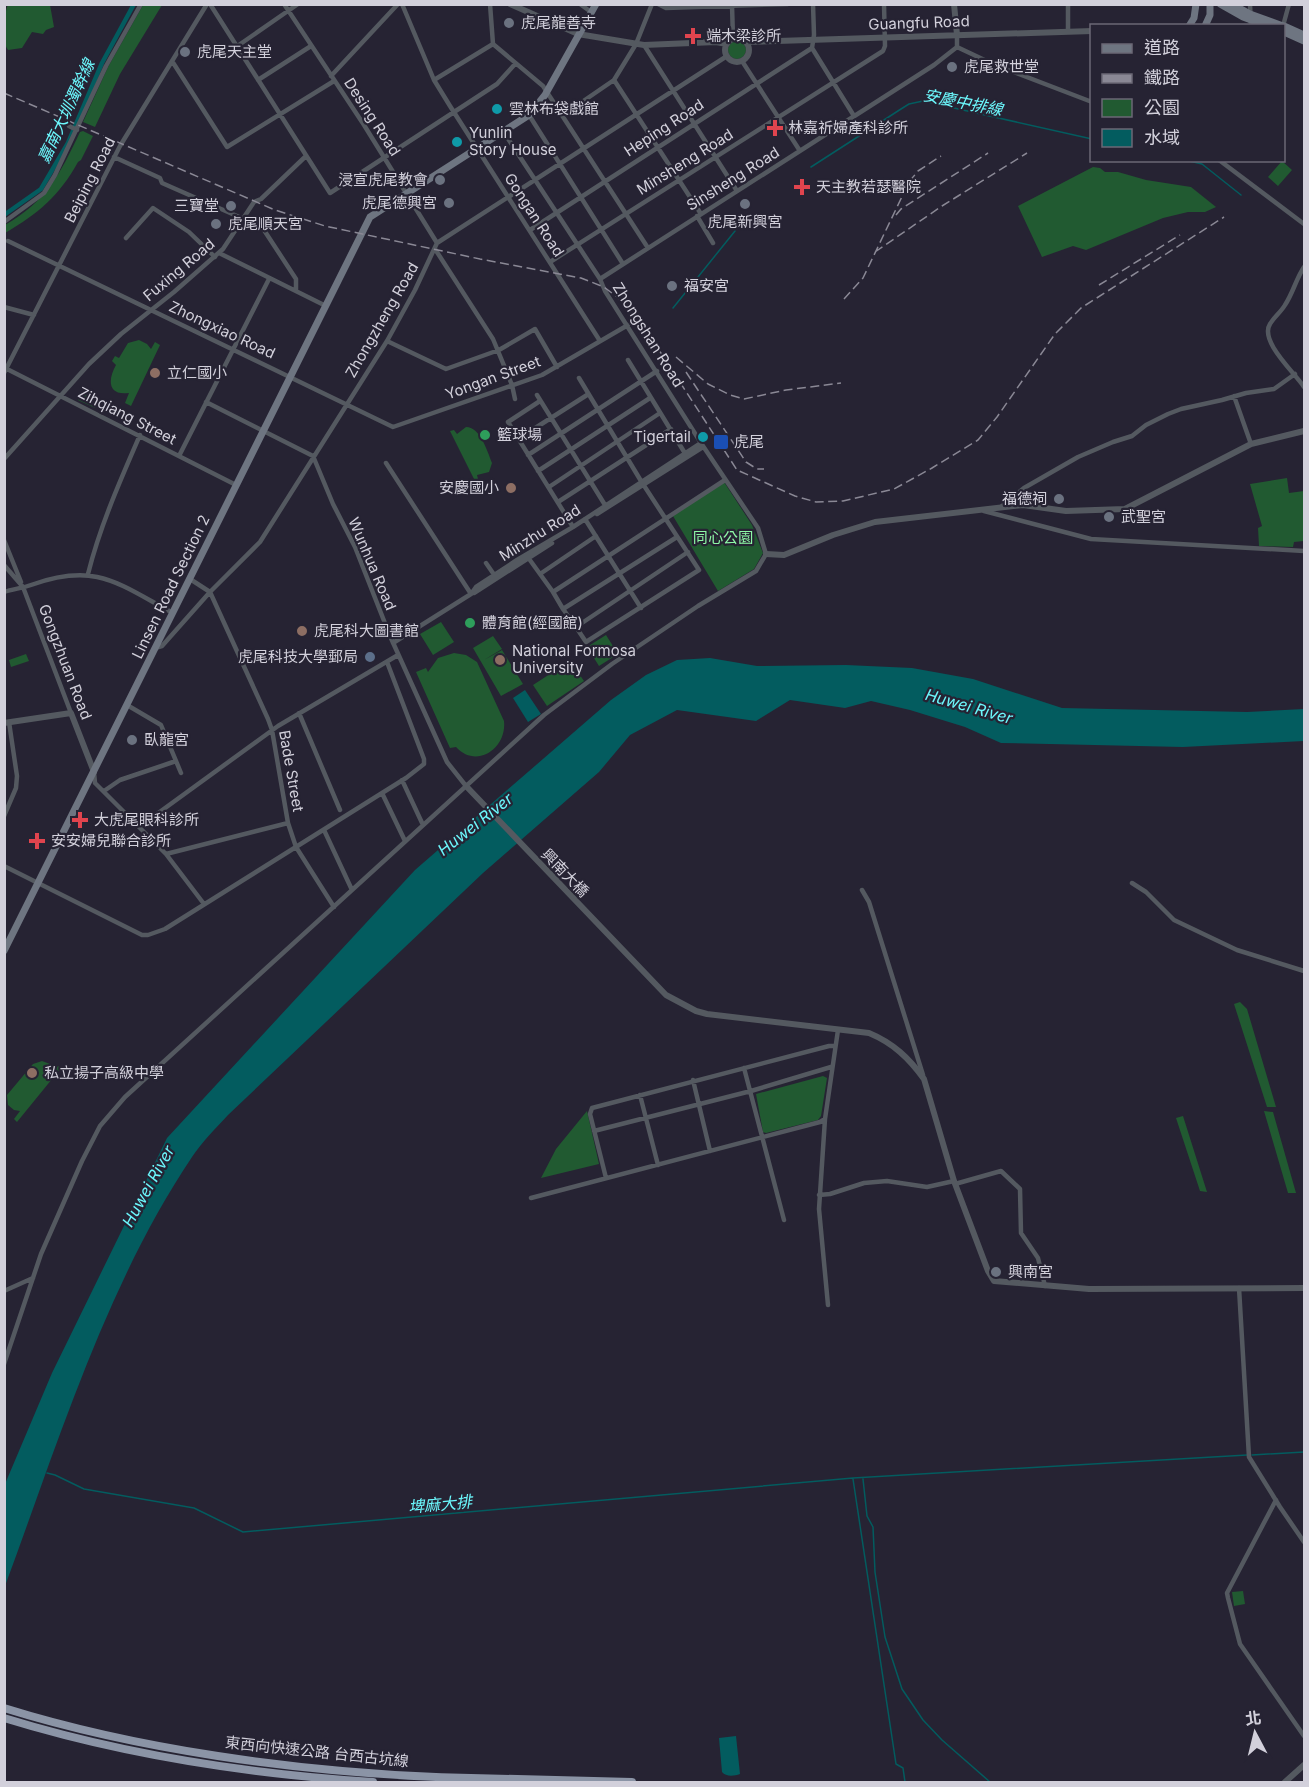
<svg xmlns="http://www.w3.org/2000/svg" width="1309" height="1787" viewBox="0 0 1309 1787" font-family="Inter,'Noto Sans TC',sans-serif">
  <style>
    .green { fill: #215a31 }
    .water { fill: #035c5f }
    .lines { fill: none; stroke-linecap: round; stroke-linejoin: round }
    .stream { stroke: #035c5f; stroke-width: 1.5 }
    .canal { stroke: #035c5f; stroke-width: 4.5 }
    .minor { stroke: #545960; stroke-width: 4.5 }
    .tertiary { stroke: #545960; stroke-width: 6 }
    .secondary { stroke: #6e7581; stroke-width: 7 }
    .trunk { stroke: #8b94a6; stroke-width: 8 }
    .rail { stroke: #8a8895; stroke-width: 1.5; stroke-dasharray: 9 4.5; stroke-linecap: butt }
    .worship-dot { fill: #6b7280; stroke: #262333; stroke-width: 2 }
    .health-dot { fill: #e0444e; stroke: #262333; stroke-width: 2 }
    .culture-dot { fill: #0f9aa8; stroke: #262333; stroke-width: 2 }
    .education-dot { fill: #8d6e63; stroke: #262333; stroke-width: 2 }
    .leisure-dot { fill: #2e9e5b; stroke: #262333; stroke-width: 2 }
    .transit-dot { fill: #1a4fb4; stroke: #262333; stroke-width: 2 }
    .service-dot { fill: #5c6f8a; stroke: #262333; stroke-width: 2 }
    .labels { text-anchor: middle; stroke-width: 4.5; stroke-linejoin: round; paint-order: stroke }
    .poi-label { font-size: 15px; fill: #d2d0db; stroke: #262333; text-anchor: start }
    .street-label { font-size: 15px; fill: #d2d0db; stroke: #262333 }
    .park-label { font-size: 15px; fill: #8ef8a6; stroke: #262333 }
    .water-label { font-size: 16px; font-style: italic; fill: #6cf8fd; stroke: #262333 }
  </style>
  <rect width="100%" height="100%" fill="#262333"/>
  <path class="green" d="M8,4L50,5L54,27L46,30L43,34L32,32L22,48L8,50C0,39 4,16 8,4Z
    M143,5H162L120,74L95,127L83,122L108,67Z
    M728 50a9 9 0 1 1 18 0a9 9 0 1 1-18 0Z
    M83,131L93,136L81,160L78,162C60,195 38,214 5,233V225C47,201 60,174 80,132Z
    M1282,161L1292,170L1278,186L1268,177Z
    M1093,167L1100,168L1105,172H1118L1146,180L1191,187L1216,207L1205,212H1188L1163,218L1086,250L1073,246L1042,257L1018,206Z
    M139,340L147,344L151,349L155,342L160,345L131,406L125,403L129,393C107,396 108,379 116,365L112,361L115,356L119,358L128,343Z
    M83,391L99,399L95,408L78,400Z
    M466,427C480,427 487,450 492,463L489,472L477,475L478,479L475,481L450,431L454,430L457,434Z
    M1287,478L1289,493L1304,491V541L1294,542L1293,547L1259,546L1258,528L1262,526L1250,484Z
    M724,482L752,525L763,553L754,569L718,591L673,516Z
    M441,622L454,642L433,655L420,634Z
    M606,635L618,654L599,666L587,647Z
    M493,636L502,649L484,660L502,650L523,684L501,696L473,648Z
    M454,653L466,655L477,662L504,721C507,749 476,769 456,747L450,748L416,672L426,668L428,672L438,658Z
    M26,654L29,661L11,667L9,660Z
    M570,661L584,681L547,706L533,685Z
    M1240,1002L1247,1009L1276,1107H1267L1234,1004Z
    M42,1061L50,1064L54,1071L58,1066L61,1068L17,1122L14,1119L20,1111L14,1110L8,1105L7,1095L33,1064Z
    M823,1076L827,1078L821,1116L818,1120L766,1133L763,1132L756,1094Z
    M587,1111L599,1164L541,1178L556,1149Z
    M1264,1111L1273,1112L1296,1193H1288Z
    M1183,1116L1207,1192L1200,1191L1176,1118Z
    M1243,1591L1245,1604L1234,1606L1232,1592Z"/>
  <path class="water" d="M710,658L757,666L846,665L912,668L973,679L1062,708L1247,712L1304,709V741L1183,747L1001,743L965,727L910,710L871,701L845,708L790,700L756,721L677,710L630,735L599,772L483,873L228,1115C216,1128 202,1142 192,1157C106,1285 58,1443 5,1586V1484L52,1373L167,1138L415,870L611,700L646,675L677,660Z
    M525,690L541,714L528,722L513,698Z
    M736,1736L740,1774C734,1776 726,1777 722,1772L719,1738Z"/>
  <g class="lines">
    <path class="stream" d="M1185,160L1202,164L1241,195
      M811,167L901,109L909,104L923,101L1092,139
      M673,308L735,231
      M1252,1455L1304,1452
      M47,1473L55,1475L84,1489L194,1508L243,1532L853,1478L1247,1455
      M853,1479L896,1764L903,1768L905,1782
      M863,1479L867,1516L873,1527L875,1572L885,1637L902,1689L923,1720L942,1740L990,1782"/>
    <path class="canal" d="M4,215L41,189L68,143L102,63L134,4"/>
    <path class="minor" d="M210,4L330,193L497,84L515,64
      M284,4L364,125L437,243
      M402,4L434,80L450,106L600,341
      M490,4L493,44L543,86L648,248
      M580,4L591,12
      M658,4L666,8L788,4
      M813,4L814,35L812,48L854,116
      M1068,4V31
      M1250,4L1251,26
      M732,5L733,38
      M1283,26L1289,4
      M644,45L737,191
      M236,47L298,4
      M957,47L993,64L1092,102
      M172,61L227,147L334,81
      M742,61L800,151
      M331,76L398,4
      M258,80L311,46
      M434,80L493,44
      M614,80L701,214
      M529,115L623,264
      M563,115L614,80L636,44L652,4
      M69,126L77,130
      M114,157L160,178L162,183L262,227L296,279V291
      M1219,160L1304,224
      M697,216L713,243
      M4,222L44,193L55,175L106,66L141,4
      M530,230L812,48
      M126,238L153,208L189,232L215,257
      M8,241L393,427L542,375L628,325
      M435,249L493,339L512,385L515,399
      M219,253L326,306
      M550,262L883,51L885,46L884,4
      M1304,267C1296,279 1293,293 1285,305C1281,312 1274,317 1270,324C1259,341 1295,373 1304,387
      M600,279L934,65L957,47V35
      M4,307L34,315
      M387,341L446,369L499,350L535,329L557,367
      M628,360L686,455
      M7,369L236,485
      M4,373L120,146L207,4
      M537,395L605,505
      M1234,396L1251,444
      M540,401L508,422L573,527
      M206,402L313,456L333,504L355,547L390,636L447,762L466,786
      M518,439L587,395
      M528,455L657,371
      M179,456L269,279
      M4,459L89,364L121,334L174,292L223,249L254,202L261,199L306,156
      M386,463L471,594
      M538,471L650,398
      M549,487L660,413
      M558,502L671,429
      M1001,507L1024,488L1078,457L1113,442L1132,436L1146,425L1168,414L1181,409L1222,400L1246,393L1274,389L1295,374
      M984,511L1091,539L1304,551
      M597,514L703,447
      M585,519L641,608
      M4,540L21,582
      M527,556L540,574L596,536
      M486,563L495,576
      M4,565L23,587L71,713
      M88,574C100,526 120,481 140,435
      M540,574L553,592L725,480
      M190,579L210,592L268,719L272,730L288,823L296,847L334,907
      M4,592C13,589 23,588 31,585C96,562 117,583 173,613
      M553,592L563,609L677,537
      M474,593L552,543
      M563,609L576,627L688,552
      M576,627L586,642L699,570L641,481L579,378
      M393,643L471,594L476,587L517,560L573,527L701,443
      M155,648L162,646L210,592L260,542L387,341L415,290L437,243L727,56
      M127,705L161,725L181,773
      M299,713L340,810
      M94,772L95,783L166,854L204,904
      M402,780L423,825
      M104,791L120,780L176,761
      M382,793L405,841
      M4,816L16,788L17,776L9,722
      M139,827L278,726L398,655
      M324,830L352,890
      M166,854L288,823
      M4,866L142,935H148L165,929L406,778L424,764V759L387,662
      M1132,883L1146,892L1174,920L1237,950L1304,971
      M862,890L869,902L923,1075
      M744,1068L784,1220
      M693,1080L710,1151
      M640,1095L658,1165
      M825,1119L819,1209L828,1305
      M594,1131L751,1091L831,1067
      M606,1178L590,1114L592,1108L829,1046H835
      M955,1184L1001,1171L1020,1189L1021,1233L1038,1258L1045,1286
      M819,1195L830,1194L864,1183L887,1181L927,1187L954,1181
      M531,1198L820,1122L825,1119L838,1030
      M1239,1288L1249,1457L1280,1507L1304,1542
      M4,1291L33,1278
      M4,1364L41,1254L82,1161L100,1126L125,1097L544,715L612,664L698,606L756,571L766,554L758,528L701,443L605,291L600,279L503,131
      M1276,1500L1227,1593L1228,1598L1240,1644L1304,1736"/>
    <path class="tertiary" d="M510,4L578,34L644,45L716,42L727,44
      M954,4L957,35
      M725 50a12 12 0 1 1 24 0a12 12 0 1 1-24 0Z
      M747,42L1092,31
      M766,554L784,555L833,535L875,522L1023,505L1066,511L1125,509L1251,444L1304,431
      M4,723L71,713L94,772
      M466,786L666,995L696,1011L707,1014L869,1033C893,1043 909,1058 924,1079L954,1181L988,1271L994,1281L1089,1289L1304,1288
      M1285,1782L1304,1765"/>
    <path class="secondary" d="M1220,4L1243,17L1267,26
      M1232,4L1250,14L1283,26
      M1189,26L1194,18L1196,4
      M1205,26L1210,15V4
      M1284,26L1304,35
      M1284,32L1304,41
      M4,951L370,217L529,115L545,95L596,4"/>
    <path class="trunk" d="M4,1708C139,1750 295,1771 436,1777C501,1779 566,1780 632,1782
      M4,1718C124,1755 248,1774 373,1782"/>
    <path class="rail" d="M4,93L275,210L325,226L480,259L581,278L604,287L617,297L646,330L737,470L795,496L816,502L843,501L894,489L932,468L978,440L997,417L1055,334L1081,308L1224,217
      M896,215L901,209L988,153
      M875,252L942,206L1027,153
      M1099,285L1180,235
      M844,299L863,278L909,182L918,171L941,156
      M676,357L708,384L730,395L744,399L786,390L841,383
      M686,372L746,462L757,469H764"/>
  </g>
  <g class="worship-dot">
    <circle cx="509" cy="23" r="6"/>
    <circle cx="185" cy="52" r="6"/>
    <circle cx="952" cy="67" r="6"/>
    <circle cx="440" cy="180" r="6"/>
    <circle cx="449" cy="203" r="6"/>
    <circle cx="745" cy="204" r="6"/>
    <circle cx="231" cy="206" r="6"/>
    <circle cx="216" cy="224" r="6"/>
    <circle cx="672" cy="286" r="6"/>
    <circle cx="1059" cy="499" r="6"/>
    <circle cx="1109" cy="517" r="6"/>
    <circle cx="132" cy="740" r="6"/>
    <circle cx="996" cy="1272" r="6"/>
  </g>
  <g class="health-dot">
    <path d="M690 27h6v6h6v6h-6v6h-6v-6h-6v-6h6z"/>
    <path d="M772 119h6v6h6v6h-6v6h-6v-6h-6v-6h6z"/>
    <path d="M799 178h6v6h6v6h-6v6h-6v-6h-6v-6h6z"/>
    <path d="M77 811h6v6h6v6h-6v6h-6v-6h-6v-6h6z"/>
    <path d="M34 832h6v6h6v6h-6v6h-6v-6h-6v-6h6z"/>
  </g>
  <g class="culture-dot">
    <circle cx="497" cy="109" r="6"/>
    <circle cx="457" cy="142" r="6"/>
    <circle cx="703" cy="437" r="6"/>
  </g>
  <g class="education-dot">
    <circle cx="155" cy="373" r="6"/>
    <circle cx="511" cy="488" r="6"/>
    <circle cx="302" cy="631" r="6"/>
    <circle cx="500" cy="660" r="6"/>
    <circle cx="32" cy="1073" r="6"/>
  </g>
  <g class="leisure-dot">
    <circle cx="485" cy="435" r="6"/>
    <circle cx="470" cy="623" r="6"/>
  </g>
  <rect class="transit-dot" x="713" y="434" width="16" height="16" rx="3"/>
  <circle class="service-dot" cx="370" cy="657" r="6"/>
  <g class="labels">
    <g class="poi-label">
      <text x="521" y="28">虎尾龍善寺</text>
      <text x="706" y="41">端木梁診所</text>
      <text x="197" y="57">虎尾天主堂</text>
      <text x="964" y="72">虎尾救世堂</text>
      <text x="509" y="114">雲林布袋戲館</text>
      <text x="788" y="133">林嘉祈婦產科診所</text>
      <text x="469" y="138">Yunlin<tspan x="469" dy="17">Story House</tspan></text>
      <text x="428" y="185" text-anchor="end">浸宣虎尾教會</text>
      <text x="816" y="192">天主教若瑟醫院</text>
      <text x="437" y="208" text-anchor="end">虎尾德興宮</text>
      <text x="219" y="211" text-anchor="end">三寶堂</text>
      <text x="745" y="227" text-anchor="middle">虎尾新興宮</text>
      <text x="228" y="229">虎尾順天宮</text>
      <text x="684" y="291">福安宮</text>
      <text x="167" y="378">立仁國小</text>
      <text x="497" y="440">籃球場</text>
      <text x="691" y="442" text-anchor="end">Tigertail</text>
      <text x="734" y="447">虎尾</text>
      <text x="499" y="493" text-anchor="end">安慶國小</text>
      <text x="1047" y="504" text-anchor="end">福德祠</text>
      <text x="1121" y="522">武聖宮</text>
      <text x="482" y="628">體育館(經國館)</text>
      <text x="314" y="636">虎尾科大圖書館</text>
      <text x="512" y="656">National Formosa<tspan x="512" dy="17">University</tspan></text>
      <text x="358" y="662" text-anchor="end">虎尾科技大學郵局</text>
      <text x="144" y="745">臥龍宮</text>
      <text x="94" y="825">大虎尾眼科診所</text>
      <text x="51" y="846">安安婦兒聯合診所</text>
      <text x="44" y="1078">私立揚子高級中學</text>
      <text x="1008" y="1277">興南宮</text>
    </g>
    <g class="street-label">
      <text transform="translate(919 23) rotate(-2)" y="5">Guangfu Road</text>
      <text transform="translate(372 117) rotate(57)" y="5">Desing Road</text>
      <text transform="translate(664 128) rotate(-33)" y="5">Heping Road</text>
      <text transform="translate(685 162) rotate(-32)" y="5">Minsheng Road</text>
      <text transform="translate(733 179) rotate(-32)" y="5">Sinsheng Road</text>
      <text transform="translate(90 180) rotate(-63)" y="5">Beiping Road</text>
      <text transform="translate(534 215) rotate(57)" y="5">Gongan Road</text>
      <text transform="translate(179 270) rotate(-40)" y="5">Fuxing Road</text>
      <text transform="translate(382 320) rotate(-60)" y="5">Zhongzheng Road</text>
      <text transform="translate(222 330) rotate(25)" y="5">Zhongxiao Road</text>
      <text transform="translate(648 335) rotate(58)" y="5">Zhongshan Road</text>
      <text transform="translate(493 378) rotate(-20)" y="5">Yongan Street</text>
      <text transform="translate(127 416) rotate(27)" y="5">Zihqiang Street</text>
      <text transform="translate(540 533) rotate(-32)" y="5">Minzhu Road</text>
      <text transform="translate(372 564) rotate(67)" y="5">Wunhua Road</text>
      <text transform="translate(171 587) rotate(-64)" y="5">Linsen Road Section 2</text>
      <text transform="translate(65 662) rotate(69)" y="5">Gongzhuan Road</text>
      <text transform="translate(291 771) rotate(80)" y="5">Bade Street</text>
      <text transform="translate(565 873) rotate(46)" y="5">興南大橋</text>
      <text transform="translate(317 1752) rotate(6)" y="5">東西向快速公路 台西古坑線</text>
    </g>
    <g class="park-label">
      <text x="723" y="543">同心公園</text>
    </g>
    <g class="water-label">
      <text transform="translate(963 102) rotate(11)" y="6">安慶中排線</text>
      <text transform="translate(66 111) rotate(-65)" y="6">嘉南大圳濁幹線</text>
      <text transform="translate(969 706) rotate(16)" y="6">Huwei River</text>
      <text transform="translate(475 824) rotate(-38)" y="6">Huwei River</text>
      <text transform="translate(148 1186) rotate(-61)" y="6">Huwei River</text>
      <text transform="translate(440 1504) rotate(-5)" y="6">埤麻大排</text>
    </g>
  </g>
  <rect width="1309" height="1787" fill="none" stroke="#d2d0db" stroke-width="12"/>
  <rect x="1090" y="24" width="195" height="138" fill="#262333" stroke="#6b6876" stroke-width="1.5"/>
  <rect x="1102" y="44" width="30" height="9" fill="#6e7581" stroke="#6b6876" stroke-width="1.5"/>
  <text x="1144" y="54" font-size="18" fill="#d2d0db">道路</text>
  <rect x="1102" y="74" width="30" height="9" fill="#8a8895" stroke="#6b6876" stroke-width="1.5"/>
  <text x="1144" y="84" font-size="18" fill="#d2d0db">鐵路</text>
  <rect x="1102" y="99" width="30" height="18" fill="#215a31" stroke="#6b6876" stroke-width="1.5"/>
  <text x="1144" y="114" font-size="18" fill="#d2d0db">公園</text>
  <rect x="1102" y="129" width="30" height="18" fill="#035c5f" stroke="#6b6876" stroke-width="1.5"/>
  <text x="1144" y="144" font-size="18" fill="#d2d0db">水域</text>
  <g transform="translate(1255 1733) rotate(353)" stroke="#262333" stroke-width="4.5" paint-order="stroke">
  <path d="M0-4.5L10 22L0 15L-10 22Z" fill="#d2d0db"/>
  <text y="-9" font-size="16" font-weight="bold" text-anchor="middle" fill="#d2d0db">北</text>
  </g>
</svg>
